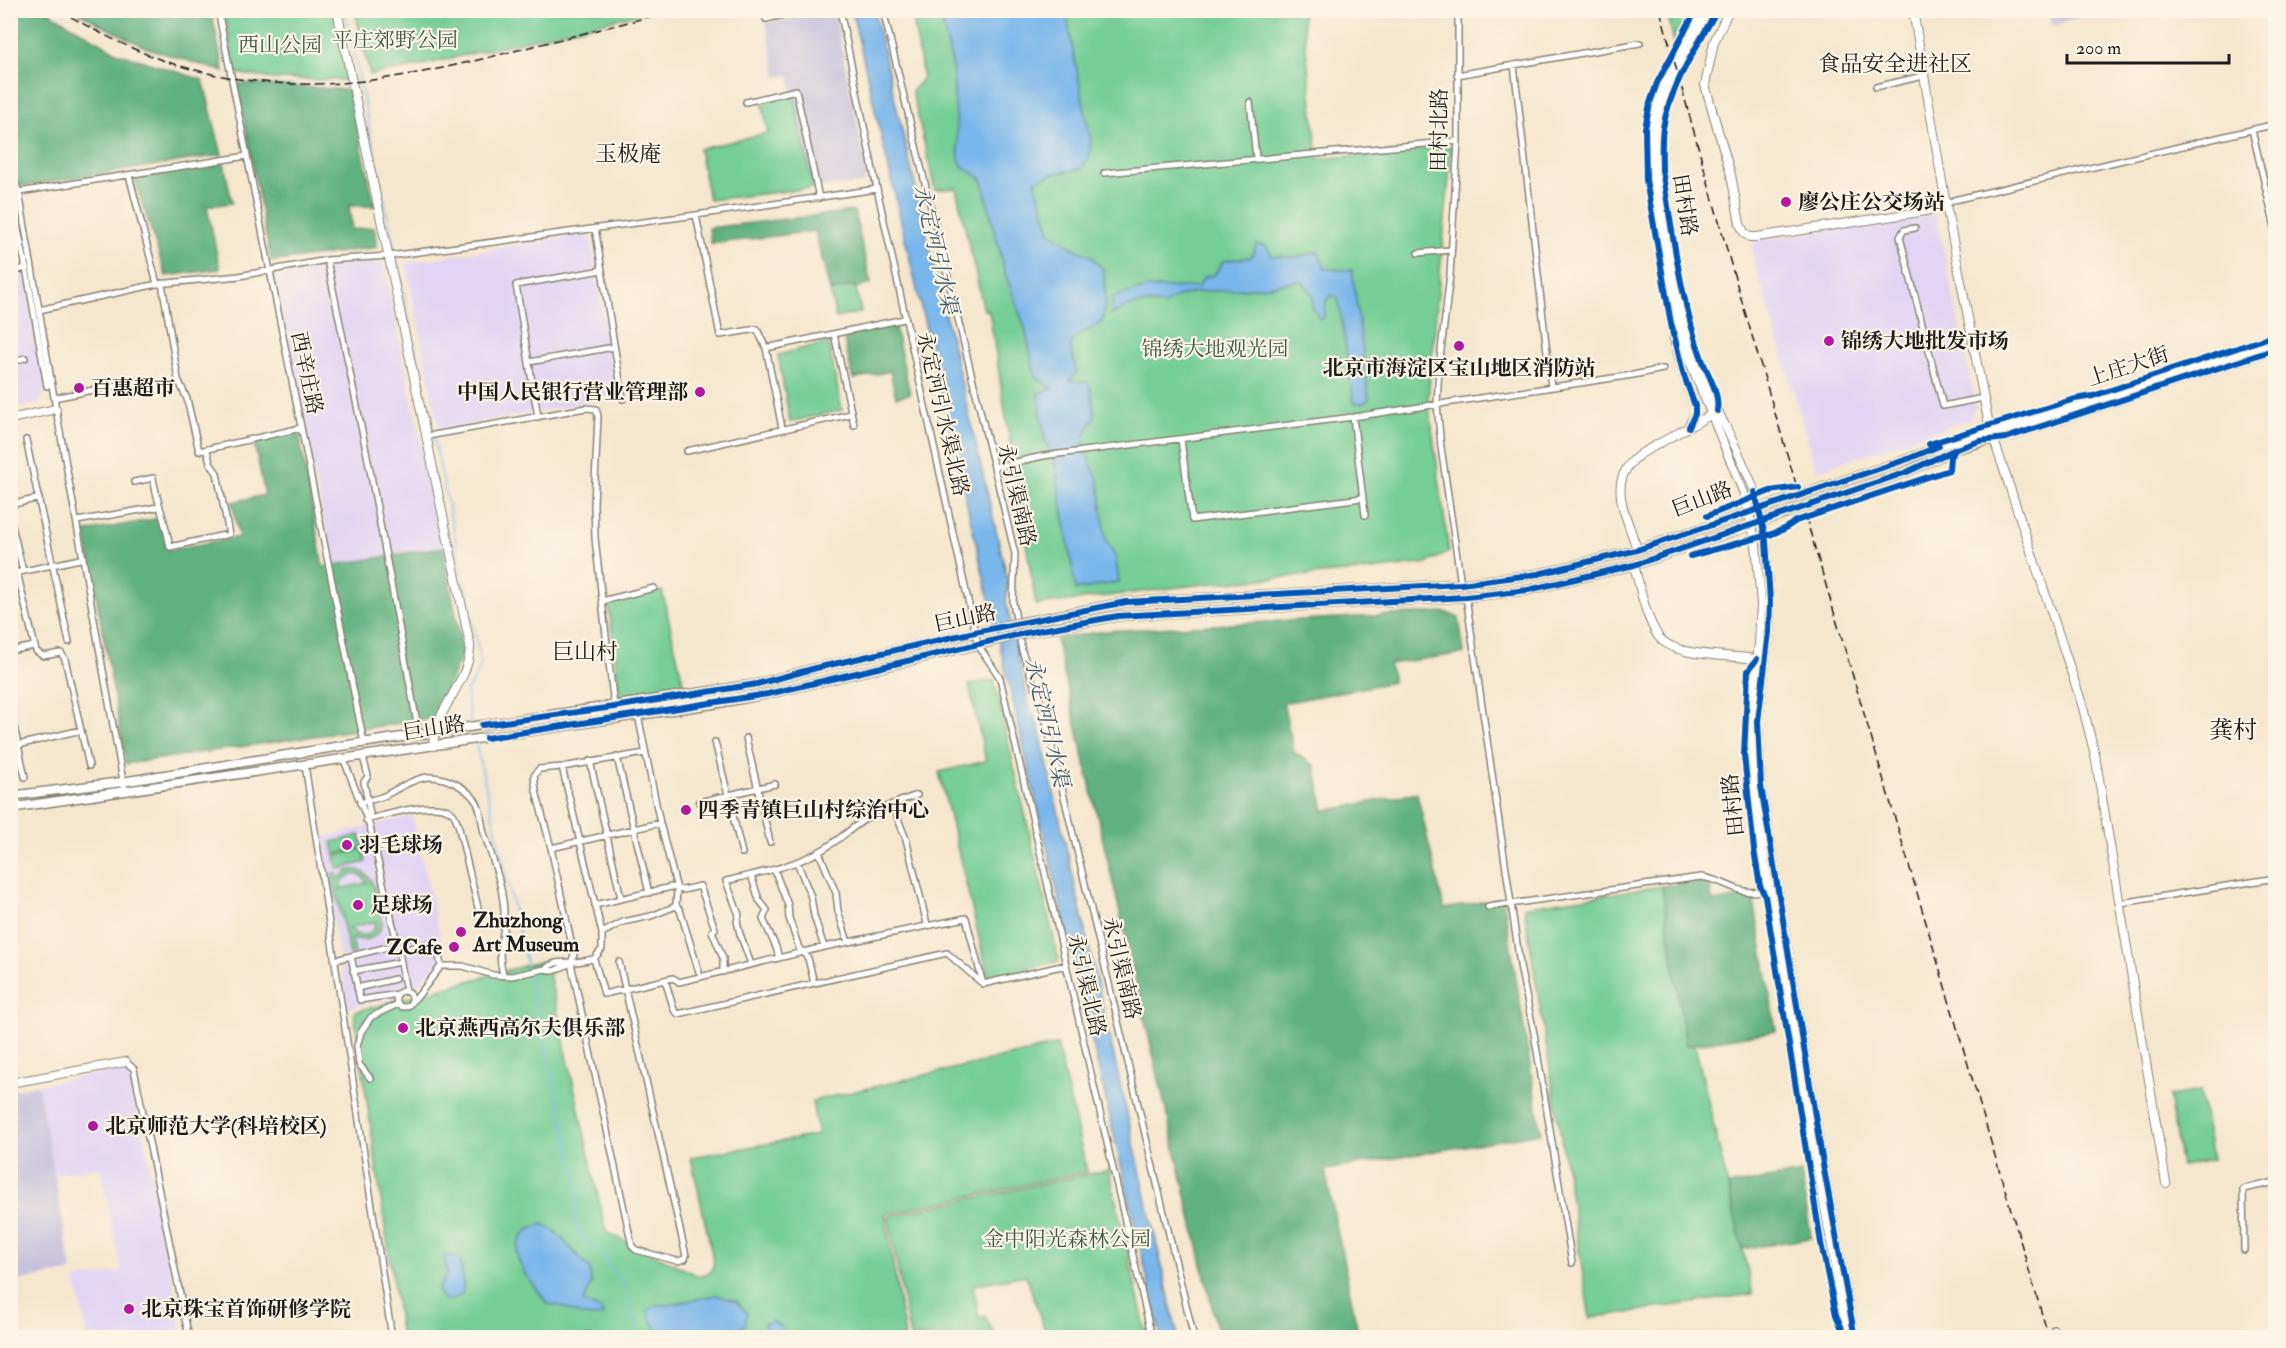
<svg xmlns="http://www.w3.org/2000/svg" width="2286" height="1348" viewBox="0 0 2286 1348" font-family="'IM FELL Double Pica','Noto Serif SC',serif">
  <style>
    .built { fill: #e1d4f4 }
    .industrial { fill: #c5c0db }
    .green { fill: #74ce95; stroke: #487558; stroke-width: 1.5; fill-rule: evenodd }
    .forest { fill: #5fb17e; stroke: #3e664d; stroke-width: 1.5 }
    .water { fill: #78b6eb; stroke: #4a6984; stroke-width: 1.5 }
    .lines { fill: none; stroke-linecap: round; stroke-linejoin: round }
    .stream { stroke: #78b6eb; stroke-width: 1.5 }
    .street-casing { stroke: #888274; stroke-width: 8 }
    .secondary-casing { stroke: #888274; stroke-width: 10 }
    .primary-casing { stroke: #888274; stroke-width: 11 }
    .street { stroke: #fff; stroke-width: 5 }
    .secondary { stroke: #fff; stroke-width: 8 }
    .primary { stroke: #fff; stroke-width: 8 }
    .rail { stroke: #1c1c1c; stroke-width: 1.5; stroke-dasharray: 9 4.5; stroke-linecap: butt }
    .secondary-bridge-casing { stroke: #888274; stroke-width: 10; stroke-linecap: butt }
    .primary-bridge-casing { stroke: #888274; stroke-width: 11; stroke-linecap: butt }
    .secondary-bridge { stroke: #fff; stroke-width: 8 }
    .primary-bridge { stroke: #fff; stroke-width: 8 }
    .cycleway-casing { stroke: #fcf5e5; stroke-width: 10 }
    .cycleway { stroke: #0057b8; stroke-width: 6 }
    .poi-dot { fill: #b5179e; stroke: #fcf5e5; stroke-width: 2 }
    .labels { text-anchor: middle; stroke-width: 4.5; stroke-linejoin: round; paint-order: stroke }
    .park-label { font-size: 21px; fill: #3b5a46; stroke: #fcf5e5 }
    .street-label { font-size: 21px; fill: #1c1c1c; stroke: #fcf5e5 }
    .poi-label { font-size: 21px; font-weight: bold; fill: #1c1c1c; stroke: #fcf5e5; text-anchor: start }
    .neighbourhood-label { font-size: 22px; fill: #1c1c1c; stroke: #fcf5e5 }
    .water-label { font-size: 22px; font-style: italic; fill: #415a6f; stroke: #fcf5e5 }
    .quarter-label { font-size: 24px; fill: #1c1c1c; stroke: #fcf5e5 }
  </style>
  <rect width="100%" height="100%" fill="#fcf5e5"/>
  <filter id="ink" filterUnits="userSpaceOnUse"><feTurbulence type="fractalNoise" baseFrequency=".0167" numOctaves="2"/><feDisplacementMap in="SourceGraphic" scale="12" xChannelSelector="R" yChannelSelector="G"/><feConvolveMatrix kernelMatrix="1 2 1 2 8 2 1 2 1" color-interpolation-filters="sRGB"/></filter>
  <filter id="wash" filterUnits="userSpaceOnUse"><feTurbulence type="fractalNoise" baseFrequency=".008" numOctaves="4" result="noise"/><feDisplacementMap in="SourceGraphic" scale="24" xChannelSelector="R" yChannelSelector="G"/><feGaussianBlur stdDeviation="1.35" result="paint"/><feColorMatrix in="noise" values="0 0 0 0 0 0 0 0 0 0 0 0 0 0 0 0 0 1.4 0 .05"/><feComposite in="paint" operator="in"/></filter>
  <g filter="url(#wash)">
    <rect width="100%" height="100%" fill="#f5e7cd"/>
    <path class="built" d="M10,194L46,391L39,404L11,409Z
      M1936,214L1976,407L1969,420L1817,470L1752,255L1754,241Z
      M590,233L617,397L439,430L406,263Z
      M383,263L443,547L333,566L273,274L325,264Z
      M412,816L445,958L416,987L392,998L348,1008L320,838Z
      M130,1068L163,1229L183,1337H88L75,1280L121,1272L115,1239L100,1167L54,1174L38,1085Z"/>
    <path class="industrial" d="M820,11H834L868,176L862,184L813,188L789,75L777,77L766,23Z
      M2047,11H2095L2053,26Z
      M38,1085L72,1271L11,1282V1090Z"/>
    <path class="green" d="M224,11H336L349,80L274,79L235,73Z
      M355,11L364,10L650,11L414,67L370,75Z
      M912,11H1302L1318,159L1452,146L1428,399L1449,552L1427,563L1370,570L1204,584L1036,605L989,311L984,310L956,188L935,190L912,91L923,78Z
      M1667,11H1691L1674,42Z
      M794,95L813,188L709,200L699,149L768,133L762,102Z
      M855,285L861,312L836,318L830,291Z
      M828,342L842,410L790,422L778,355Z
      M662,591L684,686L620,697L608,602Z
      M994,680L1059,961L989,979L939,772L986,761L969,685Z
      M360,835L363,848L334,854L332,842Z
      M363,849L366,862L338,869L335,856Z
      M349,870C377,866 377,902 382,922C380,938 366,943 352,938L355,953L350,955L332,874L336,872L338,879ZM352,874L362,876L367,883L340,889L343,880ZM376,921L374,929L367,935H358L349,928Z
      M1662,886L1686,1046L1695,1045L1753,1294L1590,1318L1524,907Z
      M546,960L606,1232L699,1276L710,1272L714,1263L691,1157L818,1135L812,1101L1057,1045L1087,1172L885,1214L905,1337H401L354,1012Z
      M2200,1091L2212,1160L2181,1166L2169,1096Z
      M1109,1170L1147,1337H1047L1026,1275L973,1285L979,1318L985,1316L996,1337H910L888,1216Z"/>
    <path class="forest" d="M11,11H47L118,53L203,80L222,155L11,188Z
      M77,11H211L224,72L147,48L101,25Z
      M237,83L349,90L375,206H349L352,230L374,227L378,247L271,262Z
      M224,163L232,203L207,206L220,269L166,276L134,178Z
      M854,211L871,284L855,288L854,285L830,291L815,231L711,244L709,228Z
      M894,323L910,394L896,397L890,371L853,379L843,335Z
      M299,434L323,567L443,547L463,652L435,718L126,764L85,532L159,518L168,550L239,537L232,502L265,495L254,442Z
      M1445,612L1459,618L1464,653L1389,664L1393,682L1283,703L1294,752L1315,766L1324,811L1417,793L1444,909L1503,898L1541,1133L1325,1170L1359,1337H1219L1056,639L1104,631Z
      M1708,881L1713,902L1753,895L1776,1031L1686,1046L1662,886Z
      M1801,1173L1811,1238L1742,1249L1728,1186Z"/>
    <path class="water" d="M852,11H874L1008,581L1006,602L1029,704L1039,728L1178,1337H1161Z
      M943,11H1069L1068,24L1091,142L1089,157L1081,169L1053,174L1035,181L1050,232L1073,248L1091,256L1103,269L1106,302L1102,322L1074,338L1070,346L1077,372L1069,381L1087,382L1091,389L1095,416L1085,435L1083,446L1099,482L1106,540L1115,555L1119,582L1076,590L1054,459L1045,441L1038,393L1052,389L1035,376L1025,328L1005,273L982,179L962,166L959,159L952,63L943,26Z
      M1257,244L1266,246L1272,256L1297,257L1318,252L1325,269L1352,270L1369,399L1363,403H1354L1338,297L1330,296L1326,301L1324,318L1319,319L1312,307L1313,296L1302,281C1282,284 1262,287 1241,289C1215,292 1185,288 1164,305C1143,302 1129,304 1111,315L1113,297L1147,288L1198,287L1204,277L1214,275L1223,261L1251,257Z
      M543,1224L555,1231L590,1269L591,1285L583,1302L601,1310L603,1316C586,1319 580,1315 566,1308C561,1305 554,1305 547,1304C541,1292 529,1282 523,1270C510,1248 520,1229 543,1224Z
      M444,1256H455L460,1260C462,1271 465,1283 462,1294L452,1300H444L437,1291L447,1274Z
      M716,1295L736,1301L747,1313L745,1325L723,1337H660L647,1311L656,1305H668Z
      M773,1321L783,1329L787,1337H771L763,1324Z"/>
    <g class="lines">
      <path class="stream" d="M345,10L395,252
        M396,257L481,662L478,673L466,692L471,725
        M476,744L528,970
        M529,975L578,1186L575,1224L583,1237L606,1258L614,1273L627,1285L633,1321L643,1338"/>
    </g>
  </g>
  <g filter="url(#ink)">
    <g class="lines">
      <defs>
        <path id="street" d="M218,10L364,743
          M883,10L1015,554L1013,603L1022,651L1043,709L1194,1338
          M1458,10V141L1450,275L1439,367L1437,404L1441,447L1461,584
          M766,19L803,10
          M1514,65L1551,387
          M1457,75L1640,43
          M1876,87L1923,76
          M746,102L796,90L819,198
          M1250,102L1256,158
          M2252,130L2276,232
          M10,171L19,192L56,409L125,792
          M1104,173L1458,141
          M129,175L157,284
          M877,189L975,632L978,645L1000,678L1152,1338
          M19,192L247,156
          M1946,205L1954,200L2276,124
          M696,215L720,335L757,329L766,348L782,428
          M595,228L623,399
          M1915,228L1904,230L1900,237L1943,406L1983,398
          M1418,253L1450,250
          M327,260L370,470L419,734
          M26,268L47,386
          M10,272L26,268L11,195
          M162,283L178,379L187,399L199,451L301,428
          M39,310L157,284L239,276L327,260L389,256L696,215L877,189L840,10
          M834,334L854,425
          M766,348L904,319
          M10,350L13,361
          M10,362L25,358
          M529,362L614,347
          M54,398L128,383
          M538,417L516,285L602,270
          M1353,417L1365,515
          M428,436L586,408L596,409L598,416L594,504L595,538L614,707
          M26,440L69,642
          M1181,440L1192,520L1362,498
          M687,451L851,414
          M994,467L1043,456L1353,417L1633,375L1663,369
          M134,482L153,478C157,502 166,523 170,547L229,534L217,473L210,463L207,450
          M10,505L39,498
          M10,518L23,571
          M77,521L158,507
          M17,572L36,651L43,656L61,653L65,659L89,766
          M10,574L80,559L83,556
          M1466,597L1521,971L1534,1033L1572,1263
          M602,601L654,588
          M10,651L34,646
          M10,708L25,777
          M638,715L660,823L677,889L676,906
          M746,738L770,842
          M10,742L18,745L81,730
          M715,742L742,853
          M363,757L368,776L364,782L370,814L366,820
          M617,757L649,893
          M344,760L370,827L399,951L406,992
          M590,761L621,898
          M305,765L392,1338
          M562,767L602,933V949L594,959C587,960 581,962 574,962C562,963 555,960 545,969L554,971L571,963
          M699,802L775,784
          M360,803C368,800 378,799 386,795C399,788 413,779 428,777C446,776 466,787 476,801C482,810 481,825 485,836C494,864 505,890 504,920C504,942 496,951 503,974
          M892,804L906,839L927,924
          M366,820C386,815 435,799 451,812C455,814 456,820 458,824L480,916
          M551,848L660,823
          M819,852L836,893L838,911L848,942
          M797,862L811,897L814,916L824,947
          M774,869L788,905L789,918L799,948L808,958L814,983
          M751,875L759,900L767,910L763,919L776,947L779,958
          M2121,903L2276,878
          M595,905L671,887L683,890L700,886L715,929L712,931L723,958V972
          M1488,907L1701,877C1729,880 1738,899 1770,889
          M602,933L623,922L651,916L676,906L680,910L699,972
          M399,951L433,942L437,945L441,966
          M351,956L360,1000L398,994
          M594,959L604,994L673,978L679,982L824,947L966,918L983,984
          M335,960L388,947L397,943
          M619,962L686,1256L685,1259L677,1261L636,1250L632,1246L571,963L574,955L551,848L536,791L534,776L539,769L562,767L645,753
          M751,964L740,934L737,921L739,915L726,881C758,873 793,867 822,850C838,841 851,828 867,818C882,807 900,801 917,795
          M353,971L401,962
          M665,980L674,1010L678,1014L947,953L983,984L1066,965
          M357,988L395,979
          M396 999a8 8 0 1 1 16 0a8 8 0 1 1-16 0Z
          M411,1002L418,996L441,966H463L493,975L512,976L545,969
          M126,1062L134,1069L189,1338
          M370,1078L359,1064L357,1046L361,1032L371,1017L398,1004
          M2244,1250L2243,1189L2276,1182
          M2054,1329L2057,1338
          M1821,1338L1833,1335"/>
        <path id="secondary" d="M337,10L470,645C471,681 434,709 433,746
          M1702,10L1669,72L1660,92L1650,139V166L1670,290L1683,345L1745,496
          M1711,10C1692,45 1669,78 1660,117C1652,150 1659,184 1665,217C1673,267 1680,319 1699,368C1715,410 1739,449 1755,492
          M1729,10L1714,42L1705,85L1731,175L1740,224L1745,234L1750,237H1757L1926,211L1946,205
          M1913,10L1946,205L1989,425L2082,704L2095,755L2166,1183
          M1671,313L1673,335L1683,373L1695,406V414L1689,425
          M10,419L56,409
          M1992,433L2099,401L2276,342
          M1994,439L2006,438L2276,349
          M1766,541L1770,601L1769,632L1758,721L1761,786L1823,1164L1855,1338
          M1756,544L1761,604L1759,644L1752,703L1751,745L1753,780L1764,861L1848,1338
          M1637,550C1627,514 1603,480 1642,453L1714,413
          M1634,565C1640,587 1645,616 1658,636C1674,659 1735,654 1761,660
          M10,1083L126,1062"/>
        <path id="primary" d="M1024,622L1126,602L1461,584L1538,574L1637,550L1908,459L1952,441L1978,434L1992,433
          M1025,633L1118,616L1466,597L1528,590L1634,565L1907,472L1956,449L1994,439
          M10,796L122,782L335,747L757,684L816,668L990,629
          M10,808L713,704L768,694L993,641"/>
      </defs>
      <use href="#street" class="street-casing"/>
      <use href="#secondary" class="secondary-casing"/>
      <use href="#primary" class="primary-casing"/>
      <use href="#street" class="street"/>
      <use href="#secondary" class="secondary"/>
      <use href="#primary" class="primary"/>
      <path class="rail" d="M59,10C95,31 133,51 174,64C297,102 401,80 522,49C573,36 625,23 676,10
        M1660,10L1732,268L2049,1338"/>
      <defs>
        <path id="secondary-bridge" d="M1755,492L1766,541
          M1745,496L1756,544"/>
        <path id="primary-bridge" d="M990,629L1024,622
          M993,641L1025,633"/>
      </defs>
      <use href="#secondary-bridge" class="secondary-bridge-casing"/>
      <use href="#primary-bridge" class="primary-bridge-casing"/>
      <use href="#secondary-bridge" class="secondary-bridge"/>
      <use href="#primary-bridge" class="primary-bridge"/>
      <defs>
        <path id="cycleway" d="M1717,10C1697,47 1670,86 1663,128C1661,142 1662,156 1662,170C1673,233 1680,299 1702,359C1708,376 1720,392 1717,411
          M1672,326L1683,373L1695,406V414L1689,427
          M1673,335L1646,180L1645,128L1650,103L1657,83L1696,10
          M1929,444L2075,399L2093,396L2276,335
          M1755,492L1766,541L1770,601L1769,632L1758,721L1761,786L1823,1164L1855,1338
          M1707,516L1770,491L1798,487
          M1690,556L1772,534L1784,529L1796,521L1949,470L1950,457L1956,449
          M1757,659L1748,671L1744,755L1754,850L1760,886L1765,896L1821,1243L1836,1315L1846,1338
          M482,725L614,707L757,684L816,668L975,632L1126,602L1461,584L1538,574L1637,550L1908,459L1939,446
          M486,738L768,694L1025,633L1118,616L1466,597L1528,590L1634,565L1907,472L1956,449L1980,441L2006,438L2276,349"/>
      </defs>
      <use href="#cycleway" class="cycleway-casing"/>
      <use href="#cycleway" class="cycleway"/>
    </g>
  </g>
  <g class="poi-dot">
    <circle cx="1786" cy="202" r="6"/>
    <circle cx="1829" cy="341" r="6"/>
    <circle cx="1459" cy="346" r="6"/>
    <circle cx="79" cy="388" r="6"/>
    <circle cx="700" cy="392" r="6"/>
    <circle cx="686" cy="810" r="6"/>
    <circle cx="347" cy="845" r="6"/>
    <circle cx="358" cy="905" r="6"/>
    <circle cx="461" cy="932" r="6"/>
    <circle cx="454" cy="947" r="6"/>
    <circle cx="403" cy="1028" r="6"/>
    <circle cx="93" cy="1126" r="6"/>
    <circle cx="129" cy="1309" r="6"/>
  </g>
  <g class="labels">
    <g class="park-label">
      <text x="395" y="47">平庄郊野公园</text>
      <text x="280" y="52">西山公园</text>
      <text x="1215" y="356">锦绣大地观光园</text>
      <text x="1067" y="1246">金中阳光森林公园</text>
    </g>
    <g class="street-label">
      <text transform="translate(1439 130) rotate(-89)" y="7">田村北路</text>
      <text transform="translate(1685 205) rotate(81)" y="7">田村路</text>
      <text transform="translate(2128 366) rotate(-18)" y="7">上庄大街</text>
      <text transform="translate(307 373) rotate(78)" y="7">西辛庄路</text>
      <text transform="translate(943 414) rotate(77)" y="7">永定河引水渠北路</text>
      <text transform="translate(1017 495) rotate(77)" y="7">永引渠南路</text>
      <text transform="translate(1702 499) rotate(-21)" y="7">巨山路</text>
      <text transform="translate(965 618) rotate(-12)" y="7">巨山路</text>
      <text transform="translate(434 728) rotate(-9)" y="7">巨山路</text>
      <text transform="translate(1733 805) rotate(-96)" y="7">田村路</text>
      <text transform="translate(1122 968) rotate(77)" y="7">永引渠南路</text>
      <text transform="translate(1087 985) rotate(77)" y="7">永引渠北路</text>
    </g>
    <g class="poi-label">
      <text x="1798" y="209">廖公庄公交场站</text>
      <text x="1841" y="348">锦绣大地批发市场</text>
      <text x="1459" y="375" text-anchor="middle">北京市海淀区宝山地区消防站</text>
      <text x="91" y="395">百惠超市</text>
      <text x="688" y="399" text-anchor="end">中国人民银行营业管理部</text>
      <text x="698" y="817">四季青镇巨山村综治中心</text>
      <text x="359" y="852">羽毛球场</text>
      <text x="370" y="912">足球场</text>
      <text x="473" y="927">Zhuzhong<tspan x="473" dy="24">Art Museum</tspan></text>
      <text x="442" y="954" text-anchor="end">ZCafe</text>
      <text x="415" y="1035">北京燕西高尔夫俱乐部</text>
      <text x="105" y="1133">北京师范大学(科培校区)</text>
      <text x="141" y="1316">北京珠宝首饰研修学院</text>
    </g>
    <g class="neighbourhood-label">
      <text x="1895" y="71">食品安全进社区</text>
      <text x="628" y="161">玉极庵</text>
      <text x="585" y="659">巨山村</text>
    </g>
    <g class="water-label">
      <text transform="translate(937 249) rotate(77)" y="8">永定河引水渠</text>
      <text transform="translate(1048 722) rotate(77)" y="8">永定河引水渠</text>
    </g>
    <g class="quarter-label">
      <text x="2233" y="738">龚村</text>
    </g>
  </g>
  <rect width="2286" height="1348" fill="none" stroke="#fcf5e5" stroke-width="36"/>
  <path d="M2067 54v9h162v-9" fill="none" stroke="#1c1c1c" stroke-width="3"/>
  <text x="2076" y="54" font-size="18" fill="#1c1c1c" stroke="#fcf5e5" stroke-width="4.5" paint-order="stroke">200 m</text>
</svg>
